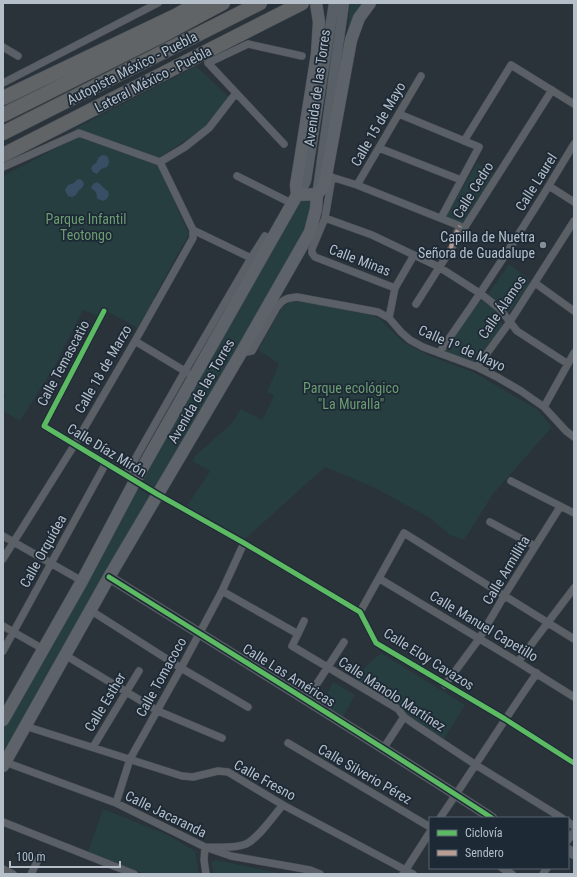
<svg xmlns="http://www.w3.org/2000/svg" width="577" height="877" viewBox="0 0 577 877" font-family="'Roboto Condensed',sans-serif">
  <style>
    .green { fill: #273e40 }
    .water { fill: #384e65 }
    .lines { fill: none; stroke-linecap: round; stroke-linejoin: round }
    .street-casing { stroke: #484e54; stroke-width: 8 }
    .secondary-casing { stroke: #484e54; stroke-width: 11 }
    .primary-casing { stroke: #484f56; stroke-width: 13 }
    .highway-casing { stroke: #474e55; stroke-width: 15 }
    .street { stroke: #5b6067; stroke-width: 7 }
    .secondary { stroke: #595f66; stroke-width: 10 }
    .primary { stroke: #5d6369; stroke-width: 12 }
    .highway { stroke: #606467; stroke-width: 14 }
    .quiet { stroke: #b99d93; stroke-width: 4; stroke-dasharray: 8 4; stroke-linecap: butt }
    .cycleway-casing { stroke: #1d2935; stroke-width: 8 }
    .cycleway { stroke: #5cba63; stroke-width: 5 }
    .poi-dot { fill: #848e98; stroke: #1d2935; stroke-width: 1.5 }
    .labels { text-anchor: middle; stroke-width: 3.5; stroke-linejoin: round; paint-order: stroke }
    .street-label { font-size: 14px; fill: #b4bfca; stroke: #1d2935 }
    .park-label { font-size: 14px; fill: #6b9c72; stroke: #1d2935 }
    .poi-label { font-size: 14px; fill: #b4bfca; stroke: #1d2935; text-anchor: end }
  </style>
  <rect width="100%" height="100%" fill="#2a323a"/>
  <path class="green" d="M350,3H362L348,29Z
    M196,66L229,97L208,125L159,158L74,129Z
    M78,137L158,165L189,234L154,297L156,298L137,328L105,310L101,317L83,310L53,369L20,421L3,411V401L6,396L3,394V176Z
    M477,163L494,174L461,225L445,218Z
    M304,197L313,201L307,230L156,490L143,482L142,478L301,199Z
    M509,264L529,279L528,286L509,313L488,294Z
    M480,300L496,310L503,326L477,364L444,351Z
    M295,301L365,312L380,319L403,342L430,356L473,372L537,409L552,427L493,494L464,540L450,535L430,518L373,487L325,467L245,539L187,506L210,471L192,461L195,456L232,423L241,409L262,420L274,396L267,392L279,364L258,350L281,309L289,302Z
    M139,489L150,496L3,760V723L135,490Z
    M381,653L465,705L444,739L409,717L402,708L356,680L367,665Z
    M333,682L355,695L343,717L327,707L333,698L327,694Z
    M103,809L168,835L195,851L199,874H145L88,852Z
    M215,860L284,874H214L211,863Z"/>
  <path class="water" d="M103,155L107,156C110,161 109,163 107,167L101,169L97,174L93,172L91,168L93,165L96,163L99,157Z
    M78,179L82,180L84,184L82,188L79,190L76,195L72,197L68,196L65,190L68,185L74,183Z
    M97,182C102,185 103,188 108,191L109,195C106,202 103,202 97,198L96,192L91,188L93,184Z"/>
  <g class="lines">
    <defs>
      <path id="street" d="M3,47L18,56
        M3,83L158,3
        M399,114L479,147L441,218
        M464,141L511,65L574,104
        M284,144L208,63L248,44L302,56
        M379,148L461,180
        M160,162L185,147L209,128L236,93
        M3,167L79,133L160,162L193,230L251,258
        M237,176L291,203
        M328,176L357,185L460,226L456,234
        M332,177L325,218L312,249V253L315,257L395,288
        M357,185L421,76
        M549,186L574,202
        M325,218L372,235L439,267L481,294L500,309L517,331L568,364
        M535,283L574,311
        M416,304L552,90
        M104,311L44,426L157,494L244,543L360,612L376,643L505,719L574,763
        M389,318L395,288L414,255
        M135,341L188,373
        M241,353L252,351L277,307C283,299 287,298 297,297L378,312L389,318L401,332L410,340L423,347L477,367L497,377L521,391L544,407L566,431L574,437
        M439,353C487,285 532,215 574,144
        M477,367L509,323L574,221
        M544,407L574,353
        M126,475L185,371L251,258L265,236
        M511,481L574,513
        M490,522L535,546
        M3,536L82,581
        M3,559L75,444L135,341L193,238V230
        M380,579L518,662L574,697
        M222,591L298,634L292,646L398,709L404,717L414,724L476,765L562,818
        M90,610L181,668L248,707
        M360,612L404,533L574,639
        M3,626L43,649
        M298,634L304,621
        M3,651L106,463
        M65,655L158,711L222,738
        M518,662L574,588
        M445,685L479,639L504,596L560,507
        M307,699L344,642
        M25,726L182,776L193,777L218,771L228,772L283,805L413,874
        M288,743L430,827
        M93,747L139,671
        M383,749L404,717
        M5,762L116,803L205,847L231,856L310,870L320,874
        M116,803L130,759L181,668L222,591L244,543
        M440,818C473,770 503,721 537,673
        M3,822L134,874
        M568,822L574,826
        M568,840L574,832
        M502,868L512,874
        M3,869L13,874
        M31,874L40,856
        M206,874L204,860L205,847C217,847 234,849 246,844C259,838 273,816 283,805
        M403,874L430,832
        M543,874L547,868"/>
      <path id="secondary" d="M318,189L344,3
        M297,195L303,187L306,181L334,3
        M109,577C237,657 366,736 492,818
        M568,850L574,854"/>
      <path id="primary" d="M297,195L317,194L322,189L326,176L351,40L359,18L370,3
        M297,195L296,185L299,167L317,54L319,22L316,3
        M3,720L82,581L135,481L297,195
        M3,766L109,577L241,353L310,232L316,209L317,194"/>
      <path id="highway" d="M3,98L177,15L198,3
        M3,115L165,34L223,3
        M3,133L260,3
        M3,155L302,3"/>
    </defs>
    <use href="#street" class="street-casing"/>
    <use href="#secondary" class="secondary-casing"/>
    <use href="#primary" class="primary-casing"/>
    <use href="#highway" class="highway-casing"/>
    <use href="#street" class="street"/>
    <use href="#secondary" class="secondary"/>
    <use href="#primary" class="primary"/>
    <use href="#highway" class="highway"/>
    <path class="quiet" d="M451,249L452,242L460,226"/>
    <defs>
      <path id="cycleway" d="M104,311L44,426L157,494L244,543L360,612L376,643L505,719L574,763
        M109,577C237,657 366,736 492,818"/>
    </defs>
    <use href="#cycleway" class="cycleway-casing"/>
    <use href="#cycleway" class="cycleway"/>
  </g>
  <circle class="poi-dot" cx="543" cy="245" r="4"/>
  <g class="labels">
    <g class="street-label">
      <text transform="translate(132 68) rotate(-27)" y="5">Autopista México - Puebla</text>
      <text transform="translate(153 79) rotate(-27)" y="5">Lateral México - Puebla</text>
      <text transform="translate(317 88) rotate(-82)" y="5">Avenida de las Torres</text>
      <text transform="translate(378 124) rotate(-60)" y="5">Calle 15 de Mayo</text>
      <text transform="translate(536 182) rotate(-58)" y="5">Calle Laurel</text>
      <text transform="translate(473 190) rotate(-58)" y="5">Calle Cedro</text>
      <text transform="translate(360 260) rotate(21)" y="5">Calle Minas</text>
      <text transform="translate(502 307) rotate(-56)" y="5">Calle Álamos</text>
      <text transform="translate(462 348) rotate(24)" y="5">Calle 1º de Mayo</text>
      <text transform="translate(63 363) rotate(-62)" y="5">Calle Temascatio</text>
      <text transform="translate(103 369) rotate(-60)" y="5">Calle 18 de Marzo</text>
      <text transform="translate(201 391) rotate(-60)" y="5">Avenida de las Torres</text>
      <text transform="translate(107 450) rotate(31)" y="5">Calle Díaz Mirón</text>
      <text transform="translate(43 551) rotate(-61)" y="5">Calle Orquídea</text>
      <text transform="translate(506 570) rotate(-59)" y="5">Calle Armillita</text>
      <text transform="translate(484 626) rotate(31)" y="5">Calle Manuel Capetillo</text>
      <text transform="translate(429 659) rotate(32)" y="5">Calle Eloy Cavazos</text>
      <text transform="translate(289 675) rotate(32)" y="5">Calle Las Américas</text>
      <text transform="translate(161 677) rotate(-61)" y="5">Calle Tomacoco</text>
      <text transform="translate(392 694) rotate(33)" y="5">Calle Manolo Martínez</text>
      <text transform="translate(105 702) rotate(-59)" y="5">Calle Esther</text>
      <text transform="translate(365 774) rotate(30)" y="5">Calle Silverio Pérez</text>
      <text transform="translate(265 780) rotate(29)" y="5">Calle Fresno</text>
      <text transform="translate(166 814) rotate(26)" y="5">Calle Jacaranda</text>
    </g>
    <g class="park-label">
      <text x="86" y="224">Parque Infantil<tspan x="86" dy="16">Teotongo</tspan></text>
      <text x="351" y="393">Parque ecológico<tspan x="351" dy="16">"La Muralla"</tspan></text>
    </g>
    <g class="poi-label">
      <text x="535" y="242">Capilla de Nuetra<tspan x="535" dy="16">Señora de Guadalupe</tspan></text>
    </g>
  </g>
  <rect width="577" height="877" fill="none" stroke="#b4bfca" stroke-width="8"/>
  <rect x="429" y="817" width="140" height="52" fill="#1d2935" stroke="#596571"/>
  <rect x="437" y="830" width="20" height="6" fill="#5cba63" stroke="#596571"/>
  <text x="465" y="837" font-size="12" fill="#b4bfca">Ciclovía</text>
  <rect x="437" y="850" width="20" height="6" fill="#b99d93" stroke="#596571"/>
  <text x="465" y="857" font-size="12" fill="#b4bfca">Sendero</text>
  <path d="M10 861v6h110v-6" fill="none" stroke="#b4bfca" stroke-width="2"/>
  <text x="16" y="861" font-size="12" fill="#b4bfca" stroke="#1d2935" stroke-width="3" paint-order="stroke">100 m</text>
</svg>
